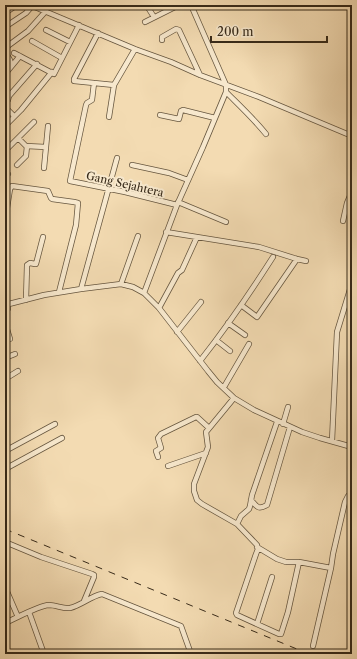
<svg xmlns="http://www.w3.org/2000/svg" width="357" height="659" viewBox="0 0 357 659" font-family="'Libre Caslon Text',serif">
  <style>
    .lines { fill: none; stroke-linecap: round; stroke-linejoin: round }
    .minor-casing { stroke: #66563f; stroke-width: 6 }
    .minor { stroke: #f7e8cd; stroke-width: 4.5 }
    .rail { stroke: #372a19; stroke-width: 1; stroke-dasharray: 7 7; stroke-linecap: butt }
    .labels { text-anchor: middle; stroke-width: 4; stroke-linejoin: round; paint-order: stroke }
    .street-label { font-size: 11px; fill: #372a19; stroke: #f7e8cd }
  </style>
  <rect width="100%" height="100%" fill="#f3dbb2"/>
  <filter id="stains"><feTurbulence type="fractalNoise" baseFrequency=".005" numOctaves="4"/><feColorMatrix values="0 0 0 0 .2 0 0 0 0 .09 0 0 0 0 .02 0 0 0 .5 -.17"/></filter>
  <radialGradient id="worn" r=".72"><stop offset=".6" stop-color="#630" stop-opacity="0"/><stop offset="1" stop-color="#630" stop-opacity=".3"/></radialGradient>
  <g class="lines">
    <defs>
      <path id="minor" d="M30,5L135,49L171,62L200,75L259,97L352,136
        M147,6L154,17
        M5,13L17,5
        M145,22L179,5
        M5,27L26,13L32,6
        M46,30L70,42
        M98,33L74,79V81L114,85
        M162,40V37L176,29L179,30L200,75
        M32,41L62,58
        M5,48L28,31L45,12
        M5,53C9,58 13,61 8,67
        M14,53L54,74L79,25
        M5,74L20,56
        M94,83L92,100L87,103L86,105L70,181L125,192L177,205
        M226,92C240,106 254,119 266,134
        M5,104L8,100L9,96L37,64
        M5,107L14,116
        M160,115L179,119L181,111L183,110L215,118
        M109,117L114,85L135,49
        M5,126L21,110L52,72
        M18,138L26,146L46,147
        M5,151L34,122
        M17,165L26,156L27,146
        M132,165L169,173L188,180
        M44,168L48,126
        M5,171L8,174
        M178,202L226,222
        M7,208L10,189L12,186L48,191L51,198L52,199L74,202L78,203L76,225L59,292
        M343,221L347,203L352,191
        M166,232L259,247L297,259L306,261
        M121,284L138,236
        M81,289L117,158
        M144,293L177,205L203,147L226,92V85L191,5
        M26,300L27,265L30,263L35,264H36L43,237
        M5,305L44,295L81,289L121,284L133,287L144,293L159,308L208,371L217,382L234,398L254,410L302,432L320,438L352,447
        M241,305L257,317L288,272L297,259
        M159,308L178,273L182,270L197,237
        M5,312L8,309L7,304
        M5,323L10,339
        M228,323L245,335
        M177,332L201,302
        M216,340L230,351
        M5,358L15,354
        M200,361C226,328 250,293 273,257
        M5,379L18,371
        M224,387L249,344
        M234,398L206,432L208,447L194,484V491L197,500L202,504L237,524L257,545L258,549L256,554L236,613L237,615L279,634H281L288,612L299,562
        M283,424L288,407
        M332,441L337,332L352,283
        M5,451L55,424
        M158,457L156,451L161,448L158,438L161,434L196,417H197L209,428
        M168,466L206,453
        M5,469L62,438
        M251,500C257,507 258,510 267,505L290,427
        M237,524L241,516L249,509L250,506L252,495L277,422
        M5,542L41,557L92,574L94,575V577L84,601
        M257,547L277,559L286,562H299L331,568
        M5,587L18,617
        M29,612L44,654
        M5,623C17,618 37,606 49,605C56,605 63,609 70,608C82,605 91,596 102,594L181,626L191,654
        M257,624L272,577
        M313,646L331,568L333,554L345,502L348,496L352,495"/>
    </defs>
    <use href="#minor" class="minor-casing"/>
    <use href="#minor" class="minor"/>
    <path class="rail" d="M5,529L309,654"/>
  </g>
  <g class="labels">
    <g class="street-label">
      <text transform="translate(125 184) rotate(13)" y="4">Gang Sejahtera</text>
    </g>
  </g>
  <rect width="357" height="659" fill="none" stroke="#f3dbb2" stroke-width="20"/>
  <rect x="6" y="6" width="345" height="647" fill="none" stroke="#372a19" stroke-width="2"/>
  <rect x="10" y="10" width="337" height="639" fill="none" stroke="#372a19"/>
  <path d="M211 36v6h116v-6" fill="none" stroke="#372a19" stroke-width="2"/>
  <text x="217" y="36" font-size="12" fill="#372a19" stroke="#f7e8cd" stroke-width="3" paint-order="stroke">200 m</text>
  <rect width="100%" height="100%" filter="url(#stains)"/>
  <rect width="100%" height="100%" fill="url(#worn)"/>
</svg>
